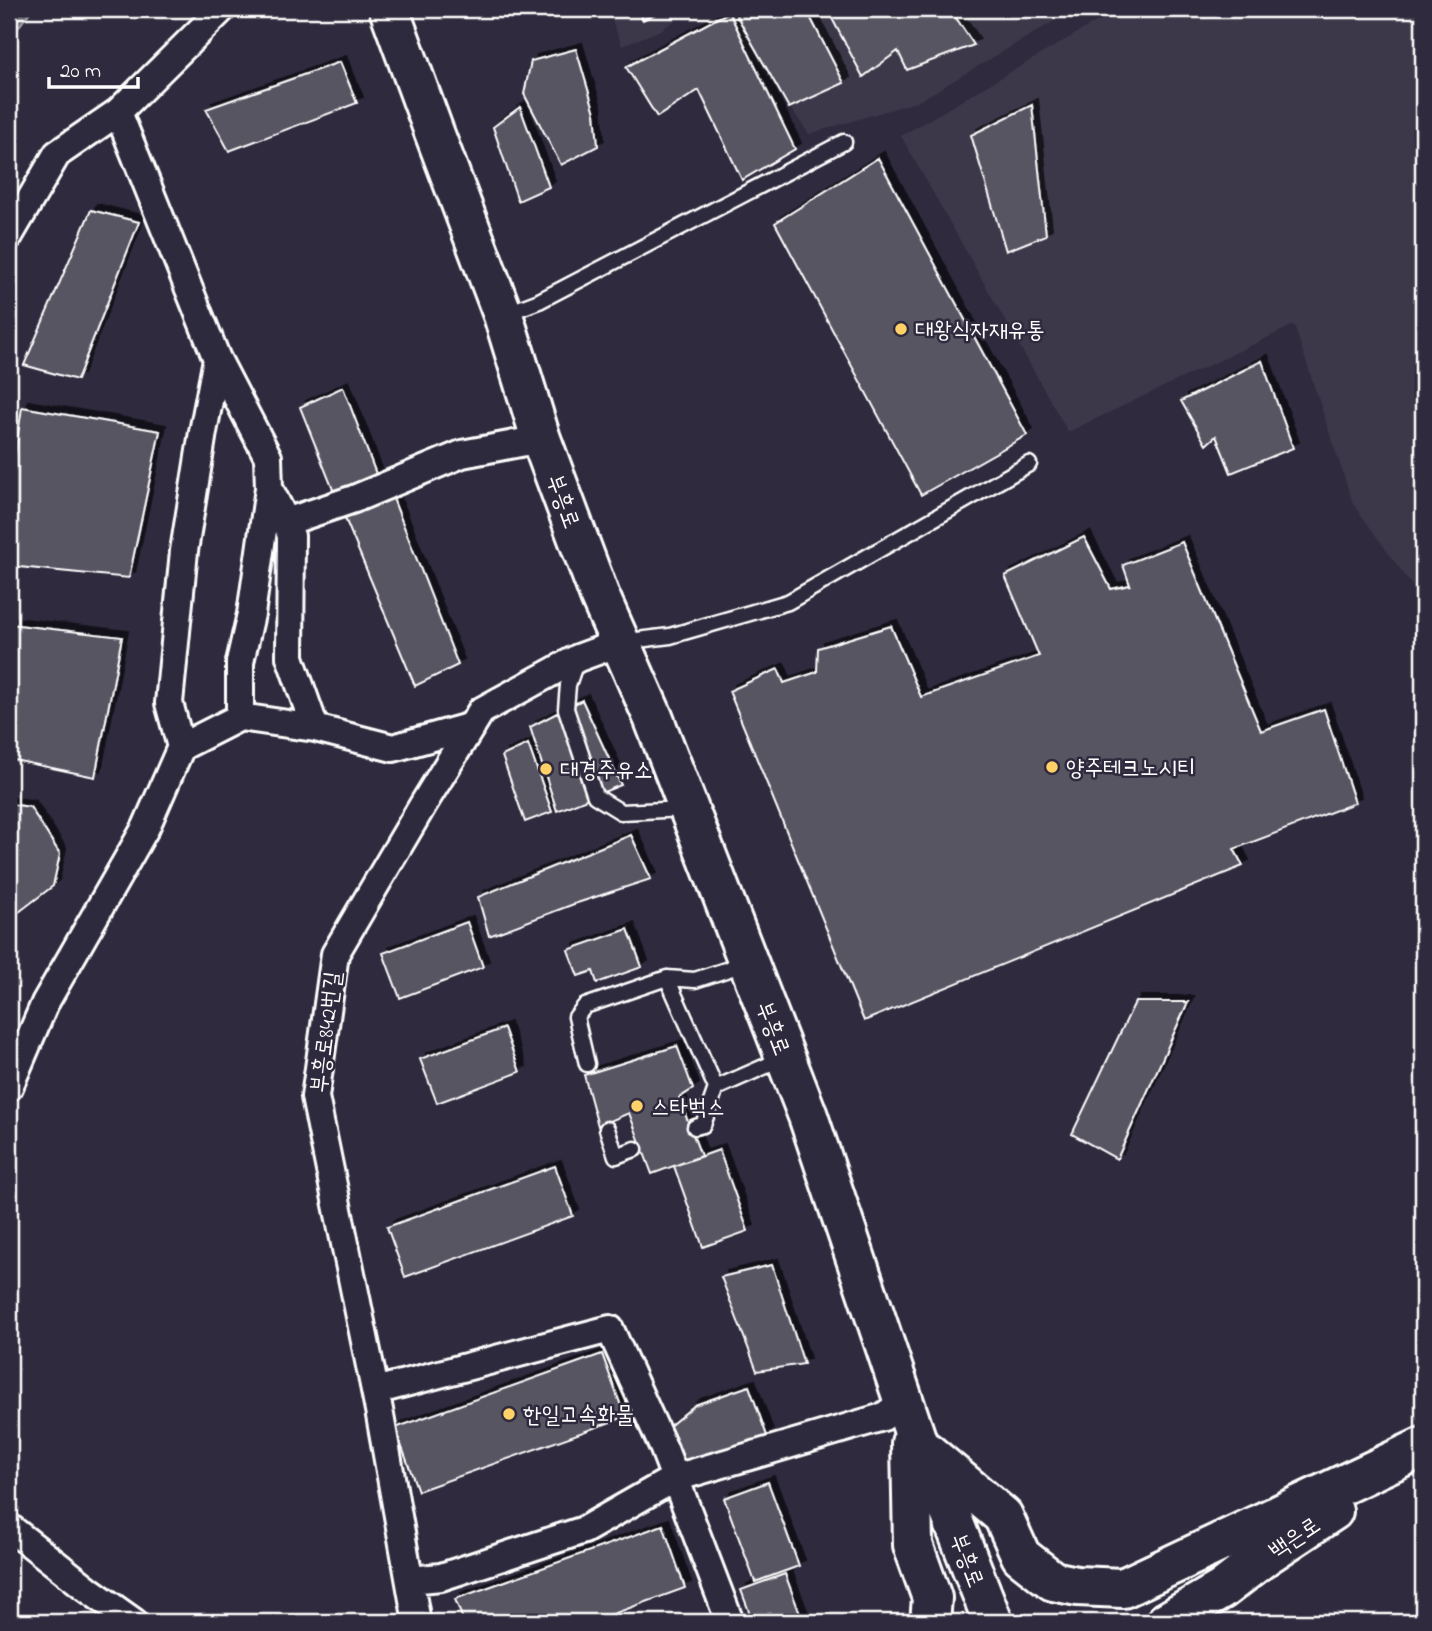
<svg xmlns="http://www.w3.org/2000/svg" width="1432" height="1631" viewBox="0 0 1432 1631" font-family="'Indie Flower','Poor Story',sans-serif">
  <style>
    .built { fill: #3c3749 }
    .water { fill: #6d6a77; stroke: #a7a6ad; stroke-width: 2 }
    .building { fill: #595564; stroke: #fff; stroke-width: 2; filter: url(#shadow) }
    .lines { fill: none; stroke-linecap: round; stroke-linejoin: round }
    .service-casing { stroke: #fff; stroke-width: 19 }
    .minor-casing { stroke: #fff; stroke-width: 32 }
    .secondary-casing { stroke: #fff; stroke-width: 44 }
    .service { stroke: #2f2a3d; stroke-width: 14 }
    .minor { stroke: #2f2a3d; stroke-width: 26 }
    .secondary { stroke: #2f2a3d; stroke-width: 38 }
    .poi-dot { fill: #ffd166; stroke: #2f2a3d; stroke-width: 2.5 }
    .labels { text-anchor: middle; stroke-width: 5; stroke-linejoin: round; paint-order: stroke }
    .poi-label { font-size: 23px; fill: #fff; stroke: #2f2a3d; text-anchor: start }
    .street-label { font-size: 23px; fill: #fff; stroke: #2f2a3d }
  </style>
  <defs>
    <filter id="shadow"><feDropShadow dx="6" dy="-6" stdDeviation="0" flood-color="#0009"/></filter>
  </defs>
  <rect width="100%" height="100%" fill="#2f2a3d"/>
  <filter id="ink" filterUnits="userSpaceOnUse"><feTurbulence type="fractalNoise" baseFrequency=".0143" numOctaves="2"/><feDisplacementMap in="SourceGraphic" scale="14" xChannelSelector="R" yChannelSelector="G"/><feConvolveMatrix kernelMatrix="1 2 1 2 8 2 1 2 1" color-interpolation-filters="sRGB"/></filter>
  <g filter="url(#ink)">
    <path class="built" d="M607,9H691L661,30L622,46Z
      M719,9H1075L919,101L809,134Z
      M1118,9H1423V601L1353,504L1294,325L1068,432L901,136Z"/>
    <path class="water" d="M9,9H32L9,40Z"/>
    <path class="building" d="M638,9H666L643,20Z
      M733,9H806L844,83L789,108Z
      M827,9H950L974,45L907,70L898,51L863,77Z
      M729,12L795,149L742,180L699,90L657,117L626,67Z
      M576,49L595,113L598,146L561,165L524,94L531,61Z
      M340,62L357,103L229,151L206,109Z
      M1032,105L1046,235L1006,251L971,135Z
      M520,107L549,187L518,201L493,127Z
      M878,158L1027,435L921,495L775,223Z
      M91,210L139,222L77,380L24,365Z
      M1262,361L1293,448L1231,473L1216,436L1206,445L1181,401Z
      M343,387L376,474L334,492L300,407Z
      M22,407L160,431L129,578L9,566V497Z
      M392,496L458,665L415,686L344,516Z
      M1084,537L1111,589L1130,585L1123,565L1182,542L1261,731L1324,709L1355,803L1234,849L1243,866L864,1021L729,691L778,669L784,683L817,672L818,648L891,626L921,697L1039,656L1005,576Z
      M9,624L122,637L95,777L9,759Z
      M582,700L621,785L557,811L530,727Z
      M528,744L552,812L525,822L502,756Z
      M9,804L30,807L60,854L53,886L19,912L9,910Z
      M631,835L651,879L574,904L489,936L478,897Z
      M467,922L483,967L400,998L383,953Z
      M628,929L642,967L597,983L593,971L578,976L568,950Z
      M1135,1002H1188L1117,1159L1072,1134Z
      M504,1028L520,1072L437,1103L420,1059Z
      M677,1046L693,1089L679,1098L701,1156L652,1174L629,1113L598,1126L584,1075Z
      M719,1150L748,1231L703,1247L674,1166Z
      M555,1166L573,1216L405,1277L387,1227Z
      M772,1265L804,1364L757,1371L721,1277Z
      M602,1354L625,1417L418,1491L395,1428Z
      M749,1386L767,1436L681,1467L667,1428L695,1405Z
      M768,1482L799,1566L755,1582L724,1498Z
      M663,1525L685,1588L591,1622H464L455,1599Z
      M785,1574L803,1622H753L741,1590Z"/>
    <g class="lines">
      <defs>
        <path id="service" d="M505,314L539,301L844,142
          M621,642L670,636L788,602L1029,464
          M577,659L568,685L566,709L595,796L621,812L685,809
          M667,978L716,1088
          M587,1064L576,1017L585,1006L667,978L695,980L747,963
          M695,1127L703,1125L716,1088L784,1058
          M607,1129L616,1156L635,1149"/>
        <path id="minor" d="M118,112L217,359
          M9,236L57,154L118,112L222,9
          M240,717V662L251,614L269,488
          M472,726L393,748L315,728L290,657L291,536L286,522L354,499L462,454L541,439
          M181,747L169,703L184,551L203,432L217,359L268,457L269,488L286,522
          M9,1087L45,1003L146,827L181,747L240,717L315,728
          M375,1391L610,1329L664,1449L730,1622
          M9,1527L89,1590L134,1622
          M410,1580L441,1577L584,1530L675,1478L883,1417L903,1402
          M417,1622L379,1410L315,1097L335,954L424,803L481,711L578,658L619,643"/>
        <path id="secondary" d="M389,9L434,132L503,315L541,439L579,541L600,597L653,717L808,1116L918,1444L945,1500L993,1622
          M911,1443L913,1545L932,1598L930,1622
          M927,1452L1003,1516L1021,1556L1053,1581L1077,1586L1123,1588L1423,1447
          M1166,1622L1221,1590L1265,1556L1333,1511"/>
      </defs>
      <use href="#service" class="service-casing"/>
      <use href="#minor" class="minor-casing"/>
      <use href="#secondary" class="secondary-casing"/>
      <use href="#service" class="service"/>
      <use href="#minor" class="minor"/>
      <use href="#secondary" class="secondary"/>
    </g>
  </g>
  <g class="poi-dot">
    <circle cx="901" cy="329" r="7"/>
    <circle cx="1052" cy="767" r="7"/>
    <circle cx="546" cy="769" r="7"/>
    <circle cx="637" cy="1106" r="7"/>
    <circle cx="509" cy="1414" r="7"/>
  </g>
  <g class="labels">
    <g class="poi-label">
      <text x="915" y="337">대왕식자재유통</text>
      <text x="1066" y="775">양주테크노시티</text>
      <text x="560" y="777">대경주유소</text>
      <text x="651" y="1114">스타벅스</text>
      <text x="523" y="1422">한일고속화물</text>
    </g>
    <g class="street-label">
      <text transform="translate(564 501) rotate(70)" y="8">부흥로</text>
      <text transform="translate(774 1028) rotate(69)" y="8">부흥로</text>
      <text transform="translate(325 1032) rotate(-83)" y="8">부흥로842번길</text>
      <text transform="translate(1294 1537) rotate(-34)" y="8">백은로</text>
      <text transform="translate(968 1560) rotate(69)" y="8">부흥로</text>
    </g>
  </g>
  <rect width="1432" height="1631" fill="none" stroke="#2f2a3d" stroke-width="35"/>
  <rect x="18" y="18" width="1397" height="1596" fill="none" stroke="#fff" stroke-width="2.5" filter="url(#ink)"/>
  <path d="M49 77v10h89v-10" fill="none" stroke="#ffffff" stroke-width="3.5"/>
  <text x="60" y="77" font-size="21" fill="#ffffff" stroke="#2f2a3d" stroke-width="5" paint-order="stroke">20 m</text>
</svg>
